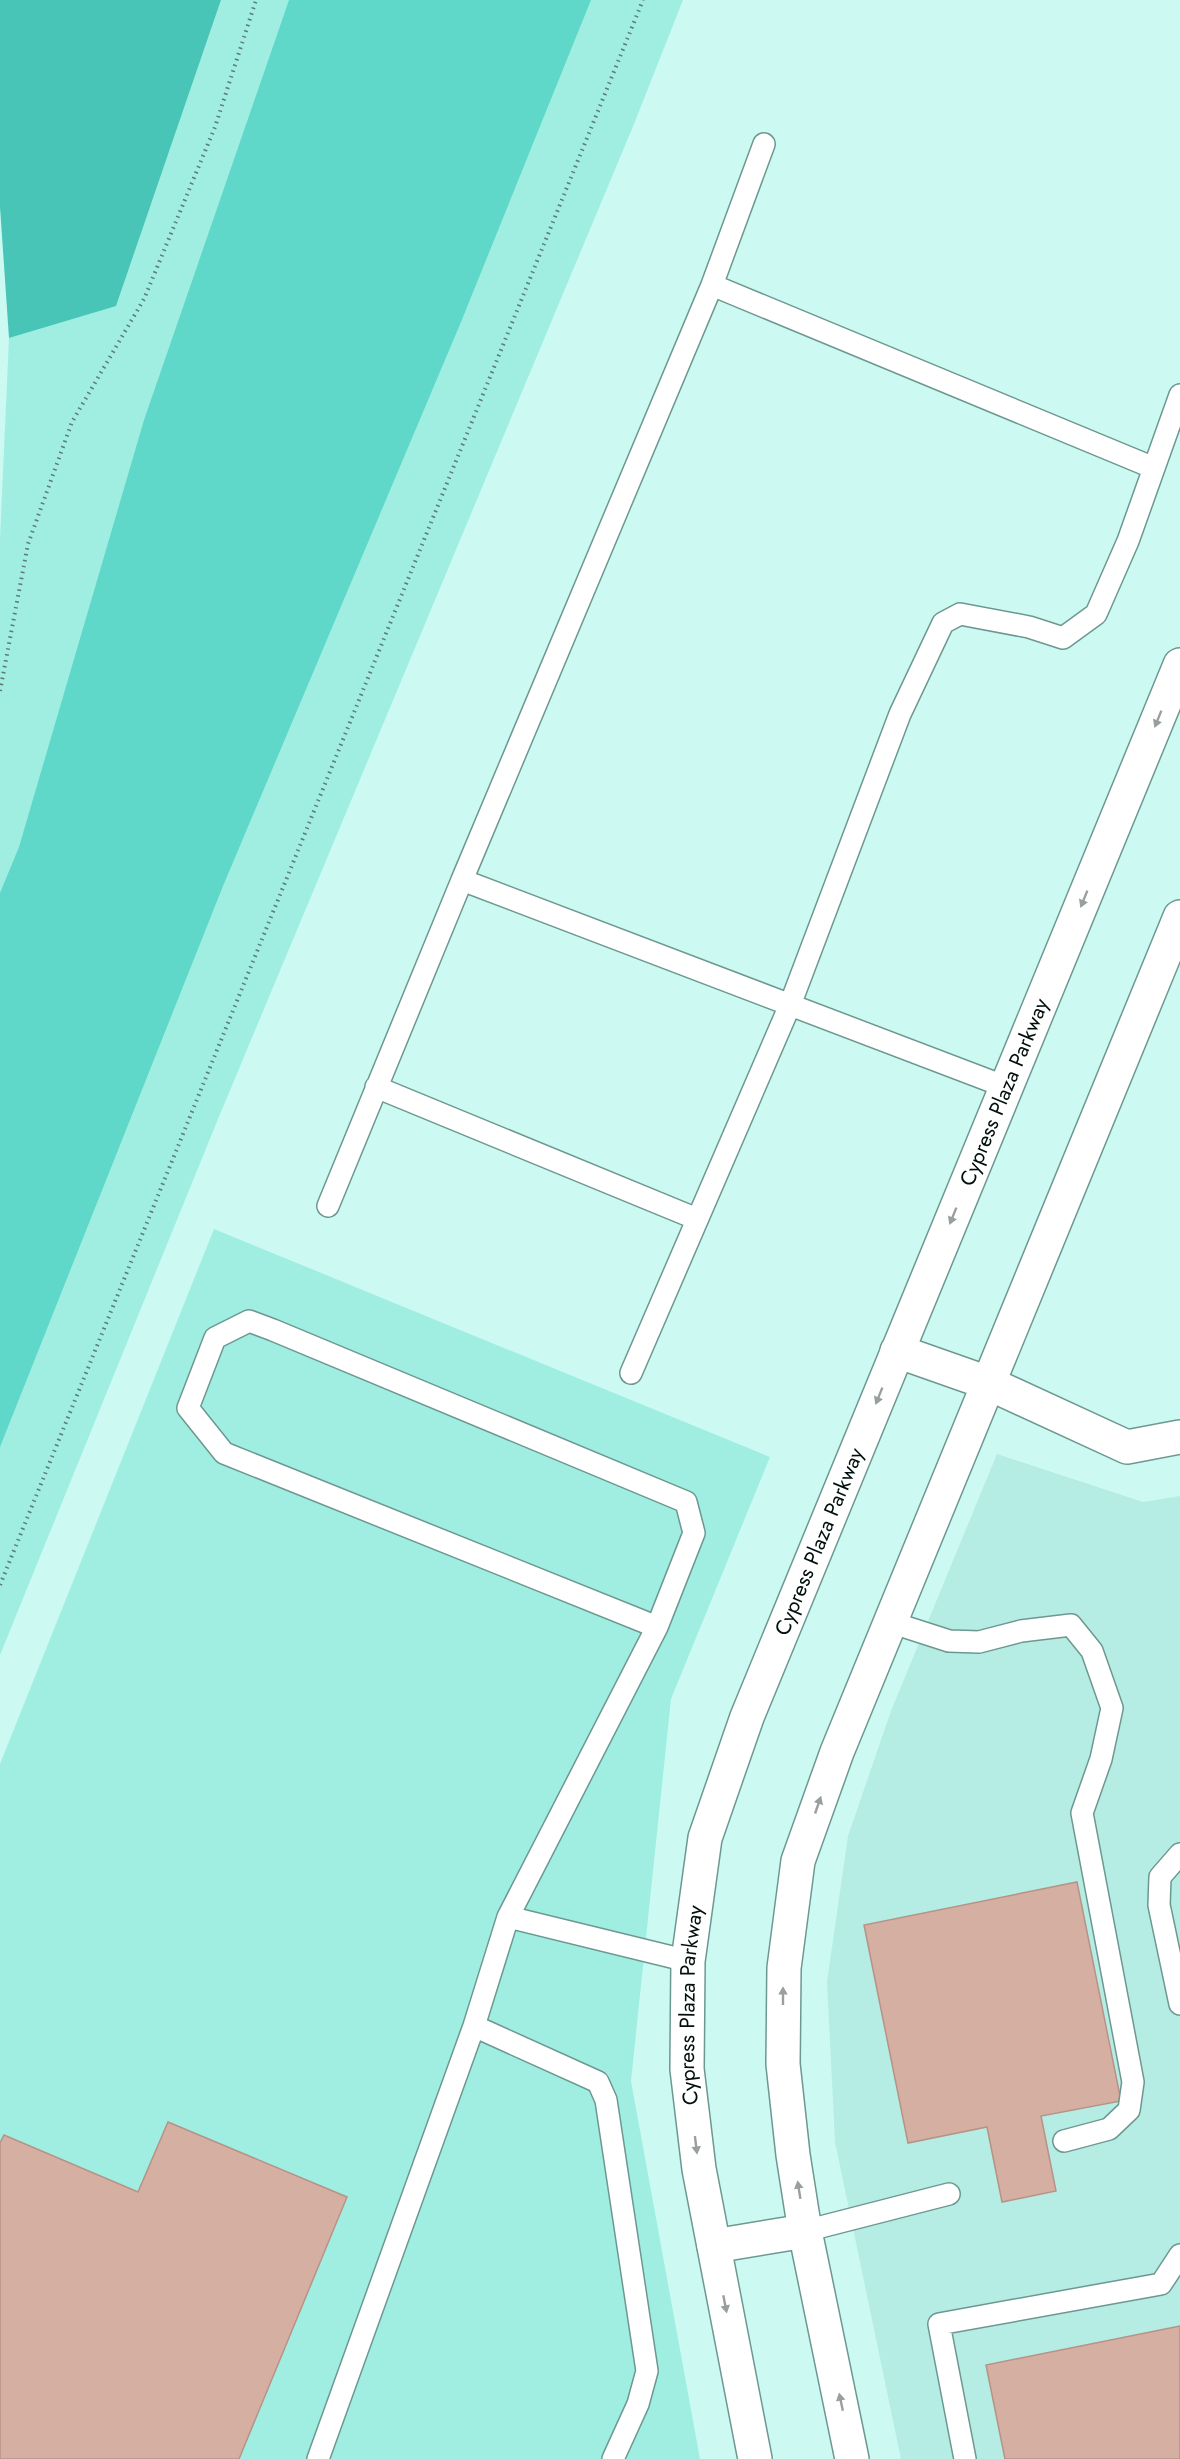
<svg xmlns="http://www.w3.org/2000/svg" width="1180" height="2459" viewBox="0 0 1180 2459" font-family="Jost,sans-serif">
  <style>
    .built { fill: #b5ece3 }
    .green { fill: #a0eee2 }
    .forest { fill: #48c5b7 }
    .water { fill: #5fd8c9 }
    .building { fill: #d5afa2; stroke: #b79287; stroke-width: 1.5 }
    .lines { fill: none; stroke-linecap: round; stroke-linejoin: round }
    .lane-casing { stroke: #6d9891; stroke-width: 24 }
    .street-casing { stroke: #6d9891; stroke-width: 36 }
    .secondary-casing { stroke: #6d9891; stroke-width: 36 }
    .path { stroke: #5e7b76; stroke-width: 4; stroke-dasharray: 1.5 4.5; stroke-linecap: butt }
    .lane { stroke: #fff; stroke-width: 21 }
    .street { stroke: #fff; stroke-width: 33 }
    .secondary { stroke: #fff; stroke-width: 33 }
    .oneway { fill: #999f9e }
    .labels { text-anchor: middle; stroke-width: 5; stroke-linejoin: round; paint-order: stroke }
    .street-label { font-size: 21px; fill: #010f0d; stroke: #ccfaf2 }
  </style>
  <rect width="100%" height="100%" fill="#ccfaf2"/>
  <path class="built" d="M997,1454L1143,1502L1180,1496V2459H901L835,2142L827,1982L848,1836L891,1711Z"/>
  <path class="green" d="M221,0H683L634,124L218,1119L0,1655V539L9,338L116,305Z
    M214,1229L770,1457L671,1699L631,2081L700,2459H0V1764Z"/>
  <path class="forest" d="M0,0H221L116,306L9,338L0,207Z"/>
  <path class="water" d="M289,0H591L461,322L223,886L0,1447V893L19,847L144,420Z"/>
  <path class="building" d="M1077,1882L1121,2101L1041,2116L1056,2191L1002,2202L987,2127L908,2143L864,1925Z
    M168,2122L347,2197L239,2459H0V2143L4,2135L138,2192Z
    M1180,2326V2459H1005L986,2365Z"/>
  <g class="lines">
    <defs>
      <path id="lane" d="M712,285L764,144
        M376,1087L697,1219
        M1006,1087L462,880L712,285L1154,468
        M328,1206L462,880
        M631,1373L790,1005L900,714L943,623L960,614L1029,627L1063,638L1096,614L1128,541L1180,395
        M890,1622L949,1641L979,1642L1021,1631L1071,1625L1092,1651L1112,1708L1101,1759L1082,1813L1133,2082L1129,2110L1109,2129L1064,2141
        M1180,1854L1160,1877L1159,1905L1180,2004
        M508,1917L688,1961
        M474,2026L598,2082L606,2100L647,2371L638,2404L613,2459
        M805,2231L949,2194
        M318,2459L474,2026L508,1917L657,1627L694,1533L686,1502L273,1330L249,1321L215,1338L188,1408L224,1453L657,1627
        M965,2459L939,2324L1161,2284L1180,2255"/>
      <path id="street" d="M988,1383L1127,1447L1180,1437"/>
      <g id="secondary">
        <path d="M897,1351L988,1383"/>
        <path d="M714,2246L805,2231"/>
        <path id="s1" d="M755,2459L699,2169L687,2069L688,1961L705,1838L747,1717L1180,665"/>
        <path d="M852,2459L805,2231L793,2155L783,2064L784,1968L798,1861L837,1752L1180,917"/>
      </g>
    </defs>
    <use href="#lane" class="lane-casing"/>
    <use href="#street" class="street-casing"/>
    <use href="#secondary" class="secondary-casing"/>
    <path class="path" d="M0,691L28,544L72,422L144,299L215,127L256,0
      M0,1585L643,0"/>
    <use href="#lane" class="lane"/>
    <use href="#street" class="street"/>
    <use href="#secondary" class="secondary"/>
  </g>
  <defs><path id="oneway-solid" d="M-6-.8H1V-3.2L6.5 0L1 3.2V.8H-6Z" transform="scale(1.5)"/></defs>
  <g class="oneway">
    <use href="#oneway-solid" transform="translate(1158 719) rotate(112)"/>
    <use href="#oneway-solid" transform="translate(1084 899) rotate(112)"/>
    <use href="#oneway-solid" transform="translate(953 1216) rotate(112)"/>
    <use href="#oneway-solid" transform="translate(879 1396) rotate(112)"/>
    <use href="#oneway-solid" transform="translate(818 1805) rotate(-71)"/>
    <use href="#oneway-solid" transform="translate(783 1996) rotate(-90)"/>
    <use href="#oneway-solid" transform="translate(696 2145) rotate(83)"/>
    <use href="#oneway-solid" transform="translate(799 2190) rotate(-99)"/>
    <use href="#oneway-solid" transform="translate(725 2304) rotate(79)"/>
    <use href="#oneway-solid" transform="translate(841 2402) rotate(-102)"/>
  </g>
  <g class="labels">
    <g class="street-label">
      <text dy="7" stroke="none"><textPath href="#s1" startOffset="1432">Cypress Plaza Parkway</textPath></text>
      <text dy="7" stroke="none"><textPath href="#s1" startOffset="946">Cypress Plaza Parkway</textPath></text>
      <text dy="7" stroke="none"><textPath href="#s1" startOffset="460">Cypress Plaza Parkway</textPath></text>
    </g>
  </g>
</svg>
